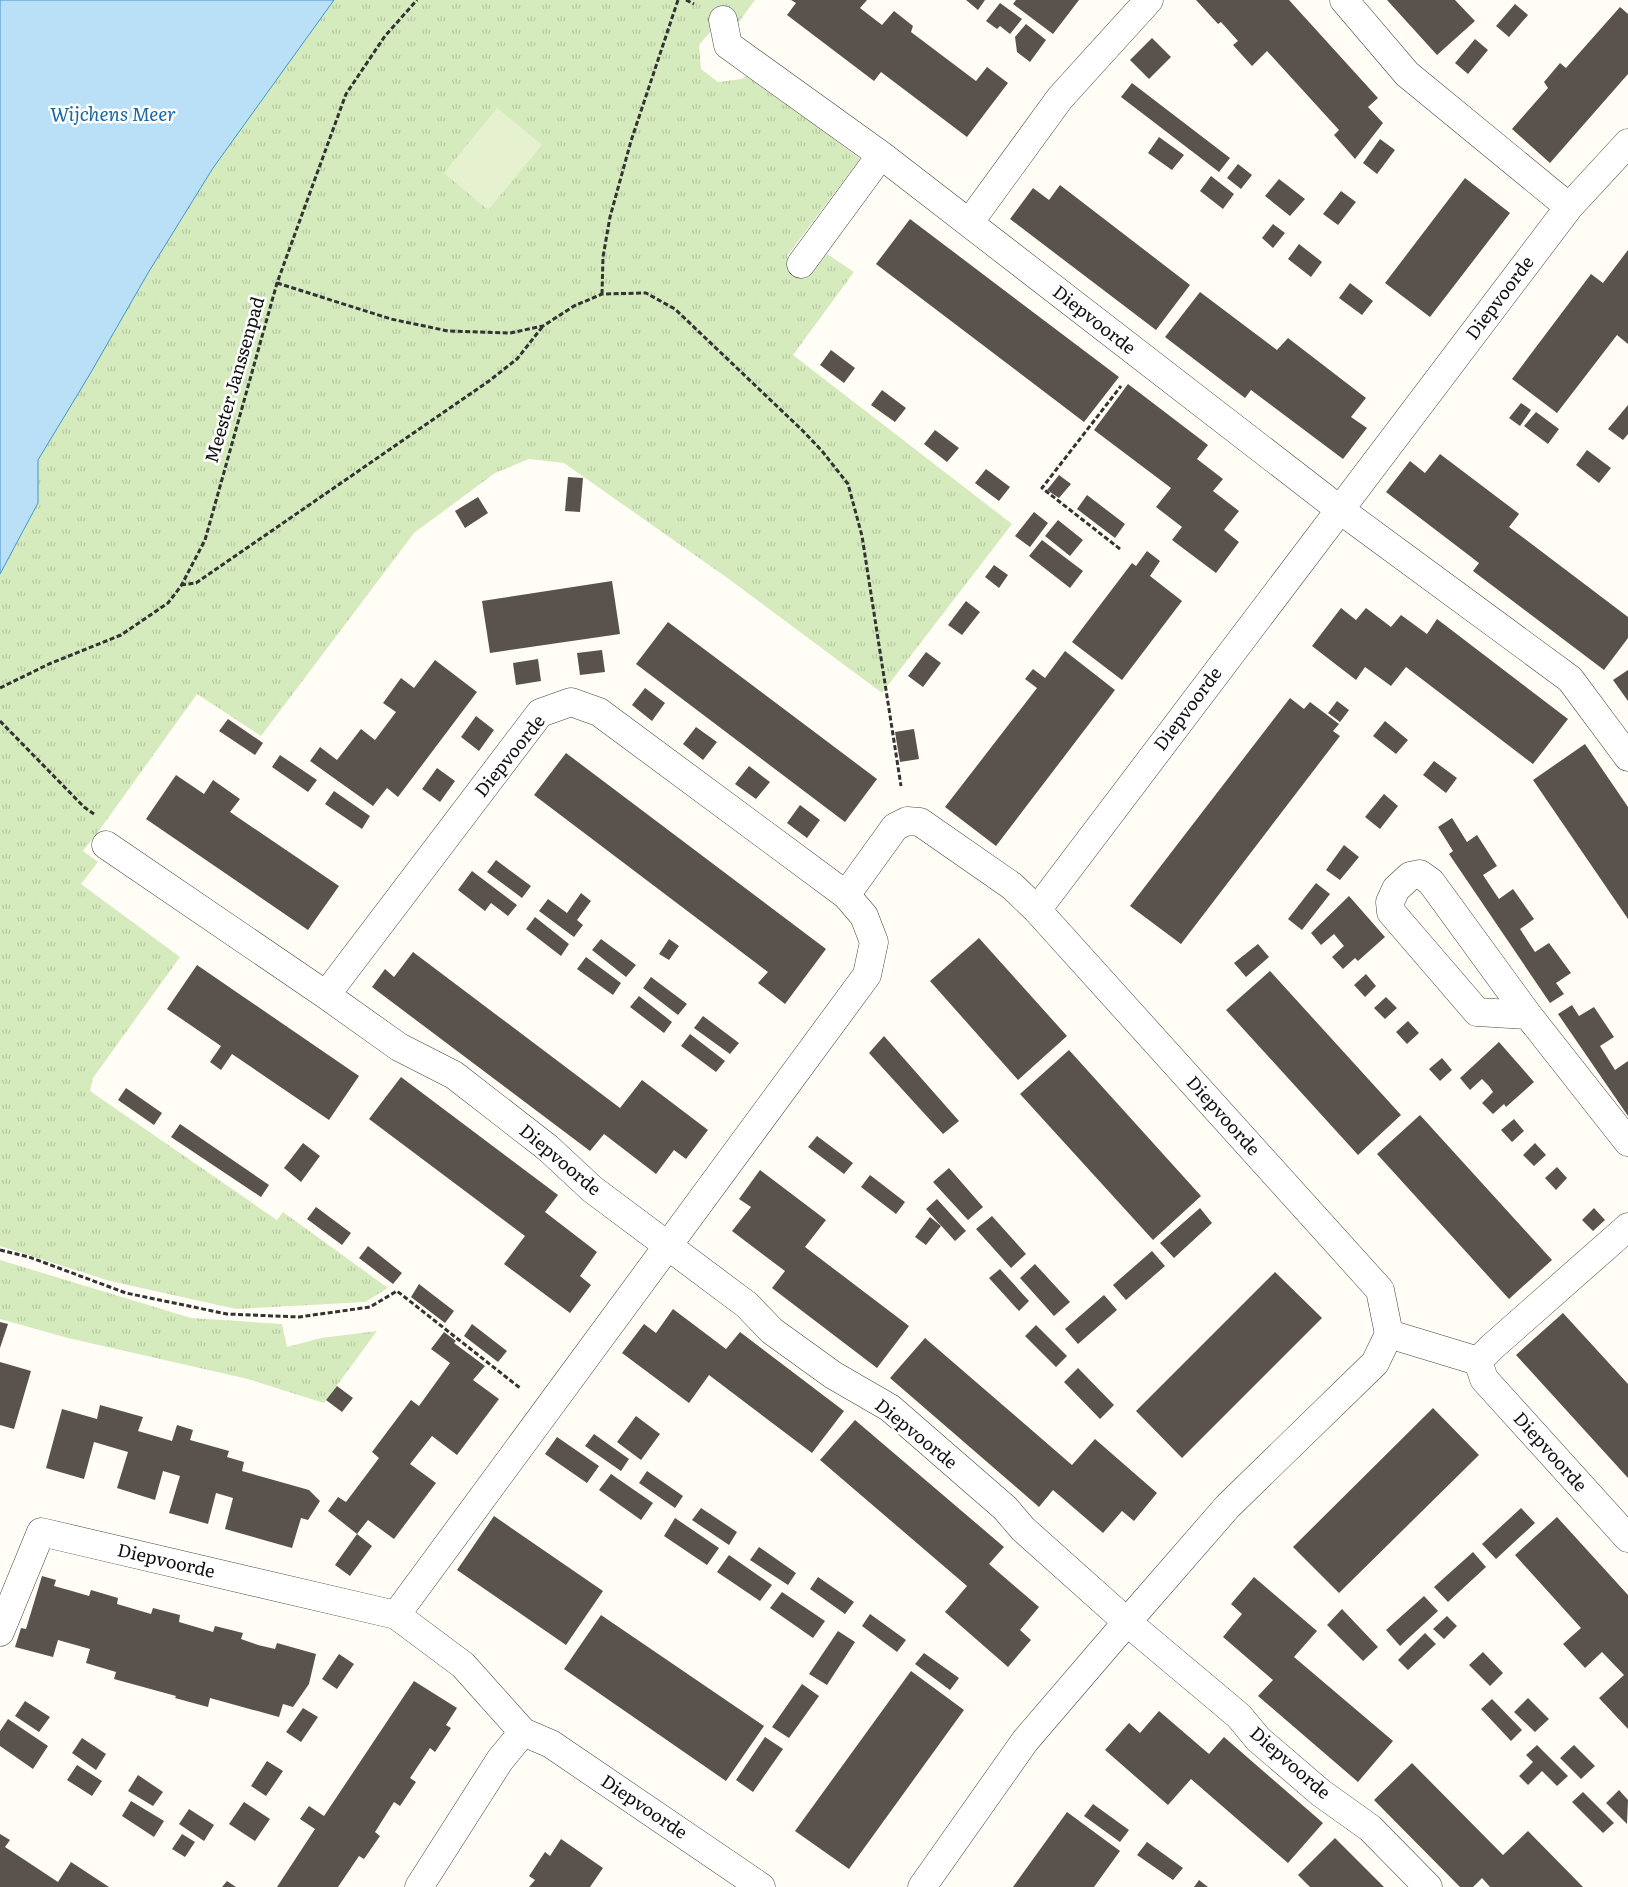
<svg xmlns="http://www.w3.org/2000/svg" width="1628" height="1887" viewBox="0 0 1628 1887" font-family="Literata,serif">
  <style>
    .grass { fill: url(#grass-tufts) }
    .pitch { fill: #e6f2cf }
    .water { fill: #b9e0f7; stroke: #3f96cf }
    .building { fill: #5a524d }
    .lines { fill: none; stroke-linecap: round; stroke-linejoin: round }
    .minor-casing { stroke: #444; stroke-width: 29 }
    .path { stroke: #333; stroke-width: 3; stroke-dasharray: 5 2.5; stroke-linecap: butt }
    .minor { stroke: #fff; stroke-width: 28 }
    .labels { text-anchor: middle; stroke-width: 5; stroke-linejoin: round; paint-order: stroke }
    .street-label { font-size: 18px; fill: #111; stroke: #fff }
    .water-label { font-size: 19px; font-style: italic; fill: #1768a6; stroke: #fff }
  </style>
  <defs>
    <pattern id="grass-tufts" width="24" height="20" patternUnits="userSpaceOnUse" patternTransform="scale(1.25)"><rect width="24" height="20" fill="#d5ebbd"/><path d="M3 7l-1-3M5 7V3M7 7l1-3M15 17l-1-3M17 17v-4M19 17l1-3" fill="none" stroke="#b6c8a1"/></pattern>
  </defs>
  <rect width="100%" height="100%" fill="#fffdf5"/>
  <path class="grass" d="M334,0H755L738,23L725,15L699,45L701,69L718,82L742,79L748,74L860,159L787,256L811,274L827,254L854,272L793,355L1012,524L882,693L726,577L564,463L529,459L495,473L414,533L261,736L197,694L98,832L83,851L98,862L81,884L180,957L93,1078L90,1091L277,1220L283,1212L388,1288L365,1302L236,1309L110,1281L0,1246V574L38,503V460L90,374L148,273L213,168Z
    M0,1260L191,1318L282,1324L287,1347L321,1338L377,1331L324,1403L248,1379L68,1338L0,1319Z"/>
  <path class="pitch" d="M497,108L542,145L488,210L444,173Z"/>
  <path class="water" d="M0,0H334L213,168L148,273L90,374L38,460V503L0,574Z"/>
  <path class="building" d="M791,0H867L860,8L882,25L894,11L913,26L911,32L976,81L987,67L1008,83L967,137L881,72L874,81L787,15L796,3Z
    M966,0H985L978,10Z
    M1016,0H1079L1053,34L1013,4Z
    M1196,0H1289L1378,98L1368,107L1383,123L1355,159L1334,135L1339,130L1267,51L1252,66L1233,45L1238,41L1221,22L1218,24Z
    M1387,0H1455L1475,21L1437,55Z
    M1000,3L1022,19L1010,34L1000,26L997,29L986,21Z
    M1515,4L1528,15L1509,37L1496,26Z
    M1620,7L1628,14V74L1550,163L1512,129L1548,88L1544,82L1560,63L1566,68Z
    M1026,24L1046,40L1030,62L1017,52L1015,37Z
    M1152,38L1171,57L1149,79L1130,60Z
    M1475,39L1488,50L1468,74L1455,63Z
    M1132,83L1230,158L1219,172L1121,97Z
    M1159,137L1184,155L1172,170L1148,153Z
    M1380,139L1395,150L1377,174L1363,163Z
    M1238,164L1252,175L1241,189L1227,178Z
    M1211,176L1234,194L1223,209L1200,191Z
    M1465,178L1510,213L1430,317L1385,283Z
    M1279,179L1305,199L1290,216L1265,196Z
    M1060,185L1190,285L1156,330L1010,219L1033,188L1049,200Z
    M1341,191L1356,202L1338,225L1323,214Z
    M910,219L1119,377L1084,422L876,264Z
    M1273,224L1285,233L1273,248L1262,238Z
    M1299,244L1322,262L1311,277L1288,259Z
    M1628,250V344L1617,335L1557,413L1512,379L1591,274L1603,283Z
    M1350,283L1373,301L1362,315L1339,298Z
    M1200,292L1277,350L1288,338L1366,398L1351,417L1367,428L1343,459L1251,390L1245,398L1165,337Z
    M831,350L855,368L844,383L820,365Z
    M1128,384L1208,445L1197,459L1223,479L1213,491L1239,511L1224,530L1239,542L1216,573L1172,540L1182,527L1156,507L1171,488L1094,430Z
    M882,390L906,408L895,422L871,405Z
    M1521,403L1531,410L1520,426L1509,418Z
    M1628,405V434L1623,440L1608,429Z
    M1536,412L1559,429L1548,444L1524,426Z
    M935,430L959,448L947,462L924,444Z
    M1587,450L1611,468L1599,483L1576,465Z
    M1440,454L1518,513L1519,514L1509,527L1628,617V638L1604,670L1473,571L1479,563L1386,492L1410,461L1425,473Z
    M986,469L1010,487L999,501L975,483Z
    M1059,475L1071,484L1059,498L1047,490Z
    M568,477L583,478L580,512L565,511Z
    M1087,495L1125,524L1115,538L1077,509Z
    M478,497L488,513L465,528L455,511Z
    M1034,512L1048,523L1030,547L1015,536Z
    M1058,520L1083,540L1070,556L1045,536Z
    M1042,540L1083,571L1070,588L1029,556Z
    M1147,551L1160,561L1150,576L1182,601L1122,680L1072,642L1132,563L1136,566Z
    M994,565L1008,575L999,588L985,577Z
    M612,581L620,634L490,653L482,601Z
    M966,601L980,612L962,635L948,625Z
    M1341,608L1356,620L1366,608L1391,627L1401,615L1427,634L1437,619L1568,719L1533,764L1406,667L1391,686L1365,667L1356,680L1312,646Z
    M668,622L877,779L845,822L636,664Z
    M602,650L605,672L580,675L577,653Z
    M1065,651L1115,690L996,846L945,807L1037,688L1025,679L1033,669L1045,678Z
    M926,652L941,663L923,687L908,676Z
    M538,659L541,681L516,685L513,663Z
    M435,660L477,692L398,797L387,788L373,806L310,761L320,747L337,760L361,729L375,740L396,712L383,703L401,678L414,688Z
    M1628,670V701L1613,680Z
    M645,688L665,703L652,721L632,705Z
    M1290,698L1304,709L1310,702L1339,724L1333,731L1340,736L1181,944L1130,906Z
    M1337,701L1349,710L1340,722L1328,713Z
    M476,716L494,730L479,751L461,737Z
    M228,719L263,743L255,755L219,731Z
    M1385,721L1408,740L1396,754L1373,736Z
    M696,727L717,742L703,760L683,744Z
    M914,729L919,759L900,762L895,732Z
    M1585,744L1628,807V919L1533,780Z
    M566,753L826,949L785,1004L758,983L768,972L534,795Z
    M280,755L317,780L308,792L272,767Z
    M1434,761L1457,778L1446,793L1423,775Z
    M749,766L770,782L756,799L735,784Z
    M437,768L455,781L440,802L422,789Z
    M176,775L204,794L213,780L240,799L230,812L339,886L308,930L146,819Z
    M334,791L370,816L362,829L325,804Z
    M1384,794L1398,806L1380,829L1365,817Z
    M800,805L820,820L807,838L787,823Z
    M1452,818L1467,842L1477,835L1497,866L1483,875L1499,899L1513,889L1534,919L1520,929L1535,952L1549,943L1571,973L1556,983L1564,994L1550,1003L1449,854L1453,851L1438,827Z
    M1344,845L1359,857L1340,880L1326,870Z
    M496,860L531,886L522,898L487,872Z
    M472,871L517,905L508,916L491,903L485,911L458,890Z
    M1316,883L1330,894L1302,930L1288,919Z
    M581,893L591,901L577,920L583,925L574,937L539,911L548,899L567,913Z
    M1349,896L1385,937L1358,961L1355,958L1343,969L1332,957L1344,946L1334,934L1321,945L1311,933Z
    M535,917L569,944L561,956L526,929Z
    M979,938L1067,1036L1018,1080L930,981Z
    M601,939L636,965L626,977L592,950Z
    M669,939L679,946L669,960L659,954Z
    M1258,944L1269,957L1246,977L1234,963Z
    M413,952L620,1108L642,1080L708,1130L686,1159L674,1150L656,1174L604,1134L590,1151L372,987L385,969L394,977Z
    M586,957L621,983L613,995L577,969Z
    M197,965L359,1076L329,1120L232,1054L221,1070L210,1062L221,1046L167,1009Z
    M1270,971L1401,1115L1358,1155L1226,1010Z
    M1366,974L1376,986L1365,997L1354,985Z
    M651,977L687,1004L678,1015L643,988Z
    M639,996L672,1022L664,1033L630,1007Z
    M1386,997L1397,1008L1385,1019L1374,1008Z
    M1572,1005L1579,1016L1594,1007L1614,1037L1600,1046L1615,1070L1628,1061V1116L1558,1014Z
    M703,1016L739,1043L730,1054L694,1028Z
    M1408,1021L1419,1033L1407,1044L1396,1032Z
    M690,1034L725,1061L716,1072L681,1046Z
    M884,1036L959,1121L943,1134L869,1053Z
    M1499,1042L1534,1082L1506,1107L1504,1104L1493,1114L1482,1103L1493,1092L1489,1086L1482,1079L1470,1090L1460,1078Z
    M1069,1050L1201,1196L1153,1240L1020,1094Z
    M1442,1058L1452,1070L1440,1081L1429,1069Z
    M401,1077L558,1195L545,1212L597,1252L580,1276L591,1285L570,1313L504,1264L525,1236L369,1119Z
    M126,1088L162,1113L154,1125L118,1100Z
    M1420,1115L1552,1260L1509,1299L1377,1154Z
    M1514,1119L1524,1131L1512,1142L1501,1130Z
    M180,1124L269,1185L261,1197L171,1137Z
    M817,1136L853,1163L844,1174L808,1147Z
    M303,1143L320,1156L301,1182L284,1168Z
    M1535,1143L1546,1155L1534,1166L1523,1155Z
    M1557,1167L1567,1178L1556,1190L1545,1178Z
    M949,1168L983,1207L968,1220L933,1182Z
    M760,1170L826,1220L805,1247L909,1326L877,1368L772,1288L785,1271L732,1231L751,1207L739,1199Z
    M870,1175L905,1202L896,1214L861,1187Z
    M937,1199L966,1231L955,1241L926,1209Z
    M316,1207L351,1233L342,1245L307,1219Z
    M1200,1208L1212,1223L1174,1258L1160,1243Z
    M1594,1208L1605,1220L1593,1231L1582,1220Z
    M992,1216L1026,1254L1011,1268L976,1229Z
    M930,1217L941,1226L926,1245L915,1237Z
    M368,1246L402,1273L393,1284L359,1258Z
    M1152,1251L1165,1266L1126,1300L1113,1285Z
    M1035,1264L1070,1302L1054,1316L1020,1278Z
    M1000,1269L1029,1301L1019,1311L989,1278Z
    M1275,1272L1322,1318L1182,1458L1136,1411Z
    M419,1284L454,1311L445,1323L411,1297Z
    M1104,1295L1117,1310L1078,1344L1065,1329Z
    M673,1309L726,1349L740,1332L844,1411L812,1453L709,1375L689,1403L622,1353L644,1324L656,1333Z
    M1563,1313L1628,1384V1478L1516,1355Z
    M0,1322L8,1324L0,1348Z
    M472,1324L507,1351L498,1362L464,1336Z
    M1036,1325L1067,1356L1056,1367L1025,1336Z
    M444,1332L456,1341L454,1343L485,1366L473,1380L499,1399L457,1455L432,1436L410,1464L436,1483L394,1539L368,1520L357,1534L328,1511L338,1497L346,1502L379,1458L372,1452L411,1400L419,1406L450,1363L431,1349Z
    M925,1338L1072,1465L1095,1439L1157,1493L1134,1521L1122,1511L1103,1533L1053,1490L1039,1507L890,1378Z
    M0,1362L31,1371L14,1429L0,1425Z
    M1078,1368L1114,1405L1100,1419L1064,1382Z
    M337,1386L353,1398L342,1412L326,1400Z
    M100,1405L143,1417L138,1431L172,1441L177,1425L193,1430L190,1440L229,1451L227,1457L244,1462L242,1471L309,1490L320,1501L308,1520L301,1518L292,1548L225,1529L233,1498L216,1493L208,1524L169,1513L180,1476L163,1471L155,1500L117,1488L128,1452L94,1442L84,1479L46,1468L62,1409L97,1419Z
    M1433,1408L1479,1455L1339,1593L1293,1547Z
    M636,1416L660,1434L641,1460L617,1442Z
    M855,1420L1004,1547L989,1564L1039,1607L1020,1630L1031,1640L1008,1667L945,1612L967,1586L820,1460Z
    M594,1434L629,1459L621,1471L585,1446Z
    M557,1437L599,1466L587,1483L545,1454Z
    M647,1471L683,1496L675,1508L639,1483Z
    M611,1474L653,1503L641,1520L599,1490Z
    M701,1508L737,1532L729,1545L692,1520Z
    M1521,1508L1535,1523L1496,1559L1482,1544Z
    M494,1516L603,1591L566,1645L457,1570Z
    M1557,1517L1628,1595V1729L1599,1698L1624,1675L1602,1652L1585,1668L1563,1644L1581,1628L1515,1555Z
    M675,1518L719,1548L707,1565L664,1536Z
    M357,1534L372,1546L350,1576L335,1565Z
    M759,1547L796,1573L788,1585L750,1560Z
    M1473,1552L1486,1567L1448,1602L1434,1587Z
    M729,1555L772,1585L760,1601L717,1572Z
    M42,1576L56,1580L54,1586L72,1591L89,1596L91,1590L118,1598L117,1604L151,1614L153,1608L180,1615L179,1622L213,1632L215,1626L243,1633L241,1639L258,1645L275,1649L277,1643L316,1654L309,1684L293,1707L283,1704L279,1717L210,1698L208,1707L175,1698L176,1696L114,1679L116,1672L86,1663L90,1649L58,1640L53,1657L15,1647L21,1628L26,1629Z
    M818,1577L854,1602L845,1614L810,1589Z
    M1254,1577L1317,1631L1294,1657L1393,1741L1358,1782L1258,1696L1273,1680L1223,1637L1242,1614L1231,1604Z
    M782,1592L825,1621L813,1638L770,1608Z
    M1424,1596L1438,1611L1400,1646L1386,1630Z
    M1342,1609L1378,1647L1363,1661L1327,1625Z
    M870,1614L906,1640L897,1652L862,1626Z
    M601,1615L764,1726L726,1781L564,1669Z
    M1447,1616L1457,1626L1444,1639L1433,1629Z
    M838,1631L855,1642L827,1685L809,1674Z
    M1425,1633L1436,1644L1408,1670L1398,1660Z
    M1483,1652L1503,1673L1490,1686L1469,1665Z
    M924,1653L959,1678L950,1690L915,1664Z
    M339,1654L354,1664L337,1689L322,1679Z
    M911,1671L964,1710L849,1869L795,1831Z
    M414,1681L457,1708L446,1725L451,1728L435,1752L430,1748L410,1778L416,1782L400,1806L394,1802L375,1832L380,1836L364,1859L359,1856L338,1887H277L315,1829L300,1819L309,1806L324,1816Z
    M802,1684L819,1696L789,1738L772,1727Z
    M1528,1698L1549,1719L1535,1732L1514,1712Z
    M1492,1699L1522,1730L1511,1741L1481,1709Z
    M25,1701L50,1717L39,1732L15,1716Z
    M303,1708L318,1717L301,1742L286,1732Z
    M1159,1711L1209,1754L1224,1737L1323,1823L1288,1863L1191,1779L1168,1805L1105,1750L1129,1723L1140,1733Z
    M8,1719L48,1746L33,1769L0,1746V1731Z
    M765,1737L783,1749L753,1792L736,1780Z
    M82,1738L106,1754L96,1770L72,1753Z
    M1537,1745L1568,1776L1557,1786L1542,1771L1528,1785L1519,1776L1533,1762L1526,1755Z
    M1574,1745L1595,1766L1581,1779L1560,1758Z
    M267,1761L283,1771L266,1796L251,1786Z
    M1412,1763L1503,1855L1528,1831L1583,1887H1490L1482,1878L1473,1887H1460L1374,1800Z
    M77,1765L102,1781L92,1796L67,1780Z
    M138,1775L163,1792L153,1806L128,1791Z
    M1619,1790L1628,1800L1627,1824L1606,1803Z
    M1583,1792L1614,1823L1603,1833L1572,1802Z
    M131,1801L164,1821L154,1837L122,1816Z
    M244,1802L270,1819L255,1841L229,1824Z
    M1093,1804L1129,1830L1120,1842L1084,1816Z
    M189,1809L214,1825L204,1841L179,1824Z
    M1067,1812L1120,1851L1094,1887H1013Z
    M0,1834L10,1840L5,1847L58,1882L71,1862L109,1887H0Z
    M182,1834L195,1842L185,1857L172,1849Z
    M1335,1838L1384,1887H1310L1298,1875Z
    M561,1839L603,1868L590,1887H529L535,1880L529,1876L545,1852L550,1856Z
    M1147,1842L1183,1868L1173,1880L1137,1855Z
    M1199,1880L1208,1887H1194Z
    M227,1881L236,1887H222Z"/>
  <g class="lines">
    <defs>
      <path id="minor" d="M1344,0L1407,74L1569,207
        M723,20L728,45L881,155L1339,509L1570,679L1628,757
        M969,223L1060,98L1149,0
        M801,264L881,155
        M106,845L326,995L399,1047L454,1075L548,1148L592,1189L747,1305L772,1331L833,1375L890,1408L1005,1508L1023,1529L1127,1622L1239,1716L1258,1739L1321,1793L1370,1828L1428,1887
        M1037,910L1569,207L1628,143
        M326,995L540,713L571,702L599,712L846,895
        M1528,1015L1477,1012L1391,912L1390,902L1396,889L1410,876L1420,874L1431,882L1528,1015L1628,1142
        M1478,1361L1492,1347L1628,1227
        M396,1615L867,975L874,942L864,916L846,895L895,827L907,821L920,822L1012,886L1037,910L1380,1290L1389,1334L1478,1361L1484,1379L1628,1538
        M0,1632L41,1532L396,1615L463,1665L523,1732L551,1744L761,1887
        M419,1887L500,1760L523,1732
        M922,1887L1025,1741L1127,1622L1228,1506L1375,1363L1389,1334"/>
    </defs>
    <use href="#minor" class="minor-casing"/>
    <path class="path" d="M686,0L694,4
      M277,283L391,319L448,331L510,333L543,326L574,306L602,294L646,293L675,309L803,431L822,451L848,484L862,536L901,786
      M602,294L603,257L610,217L631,141L678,0
      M1120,549L1042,488L1121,386
      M181,585L196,583L489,381L517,359L543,326
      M0,688L49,664L121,635L168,603L181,586L205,540L277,283L346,94L385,36L417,0
      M0,721L84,807L94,814
      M0,1250L29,1257L126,1293L227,1314L299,1317L370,1307L397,1291L520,1388"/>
    <use href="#minor" class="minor"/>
  </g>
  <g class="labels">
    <g class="street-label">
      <text transform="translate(1500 298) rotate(-53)" y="6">Diepvoorde</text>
      <text transform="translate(1094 320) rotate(38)" y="6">Diepvoorde</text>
      <text transform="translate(235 380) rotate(-74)" y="6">Meester Janssenpad</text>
      <text transform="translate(1188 709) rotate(-53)" y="6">Diepvoorde</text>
      <text transform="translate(510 756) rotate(-51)" y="6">Diepvoorde</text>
      <text transform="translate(1223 1116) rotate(48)" y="6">Diepvoorde</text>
      <text transform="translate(560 1160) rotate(40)" y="6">Diepvoorde</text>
      <text transform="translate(916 1434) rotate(39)" y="6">Diepvoorde</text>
      <text transform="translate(1550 1452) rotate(48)" y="6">Diepvoorde</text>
      <text transform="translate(166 1561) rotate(13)" y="6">Diepvoorde</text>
      <text transform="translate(1290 1763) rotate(41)" y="6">Diepvoorde</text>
      <text transform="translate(644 1807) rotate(34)" y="6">Diepvoorde</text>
    </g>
    <g class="water-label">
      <text x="113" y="121">Wijchens Meer</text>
    </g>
  </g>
</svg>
